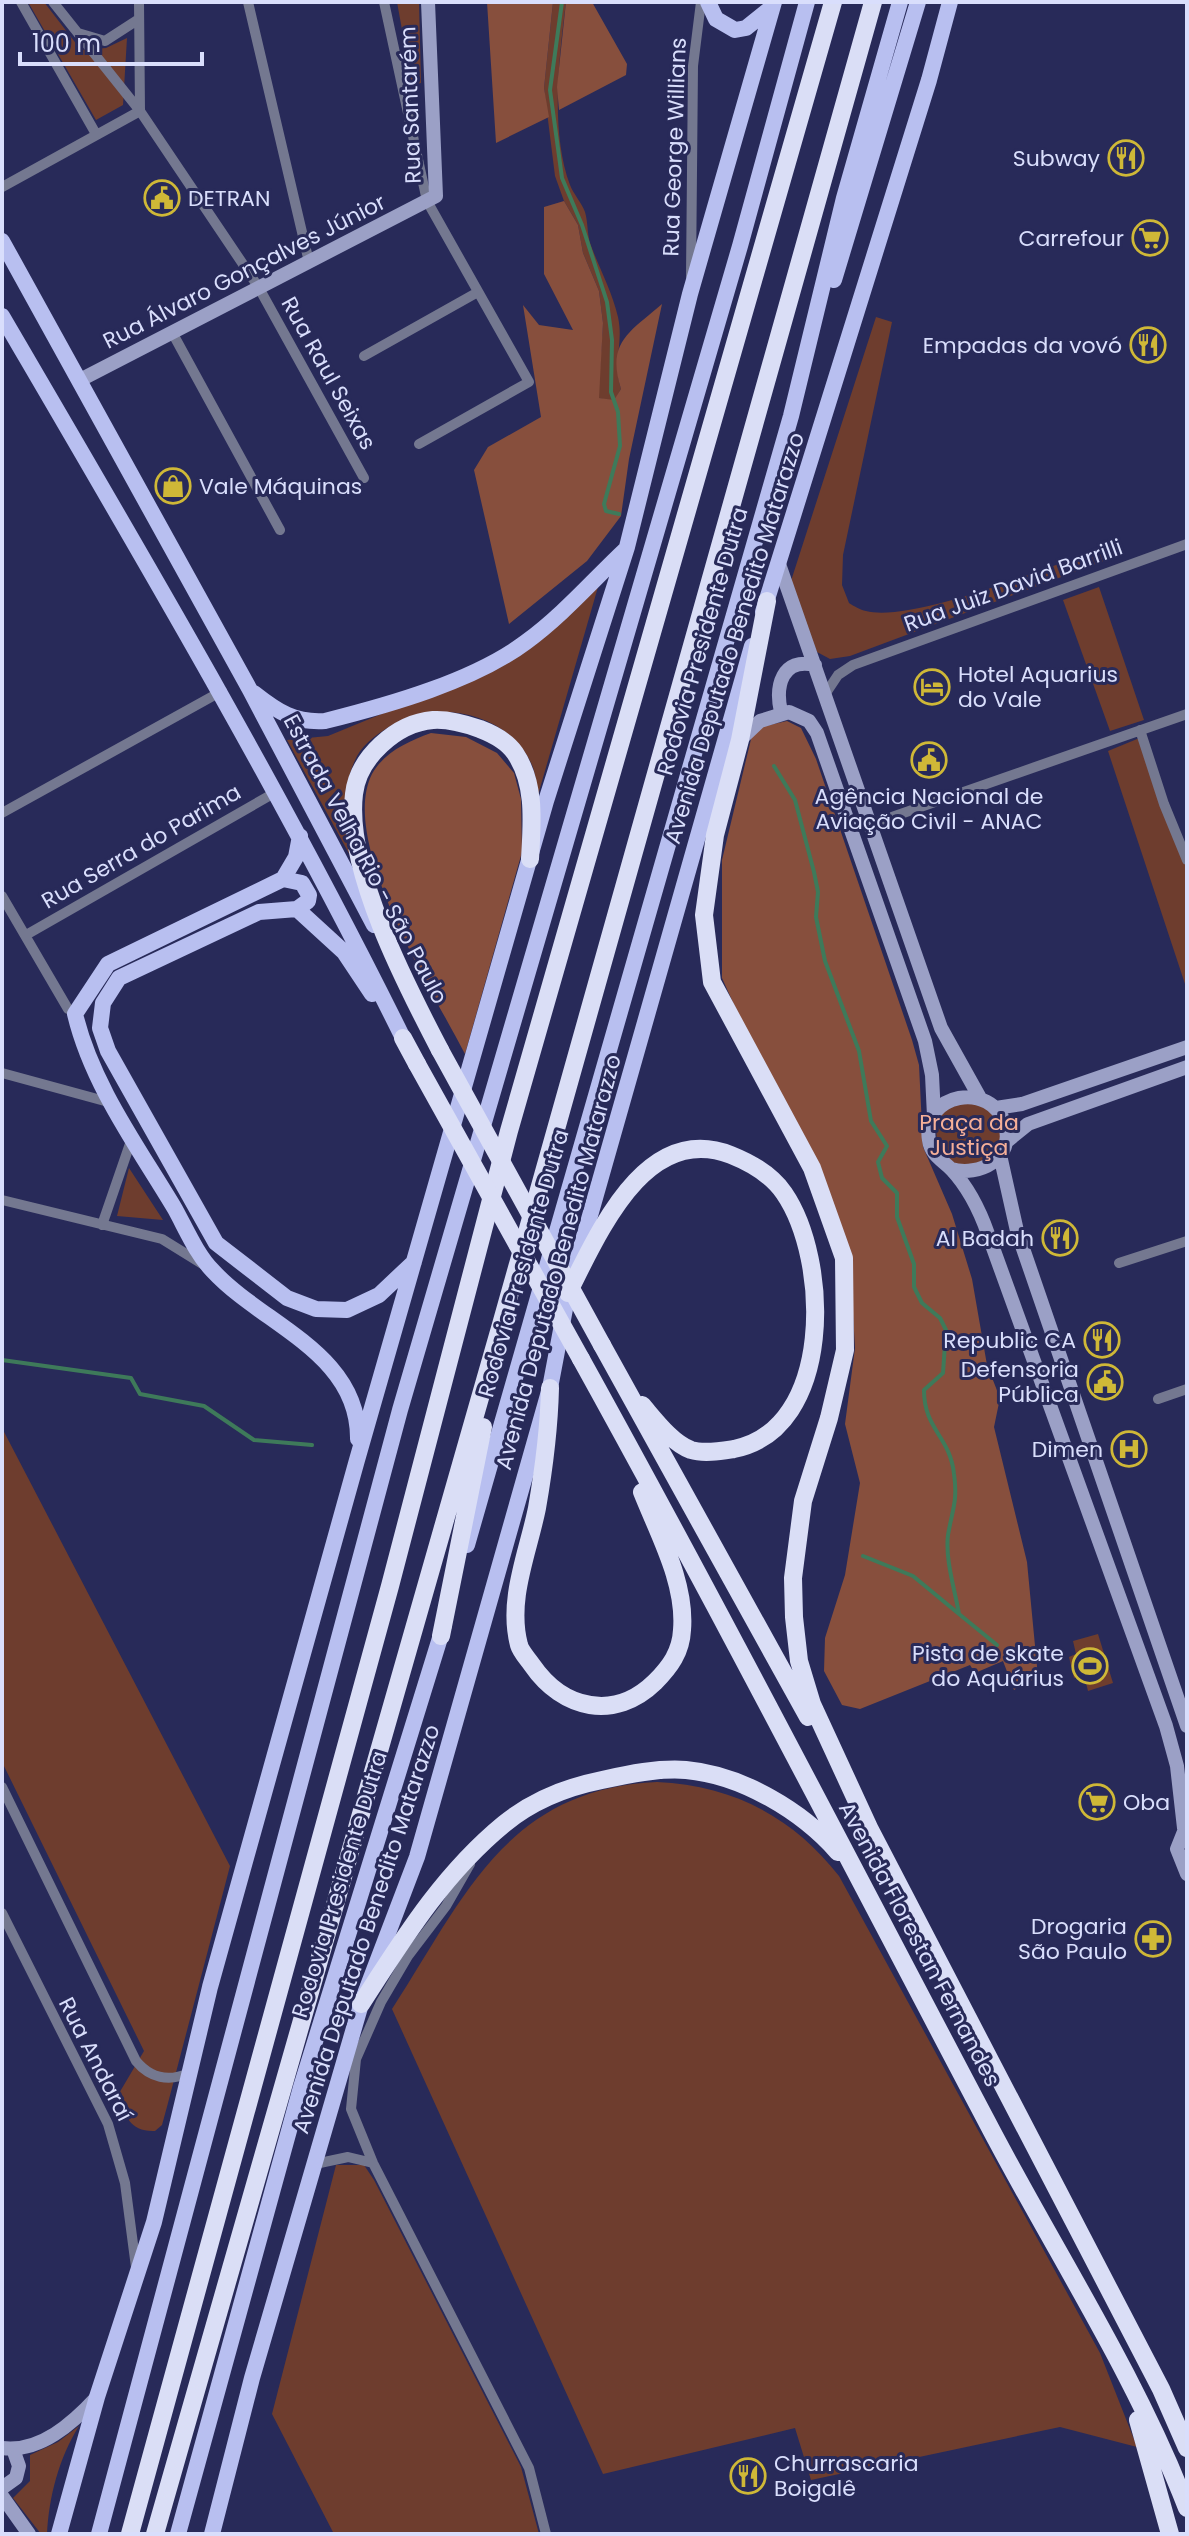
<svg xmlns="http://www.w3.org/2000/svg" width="1189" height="2536" viewBox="0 0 1189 2536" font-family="Poppins,sans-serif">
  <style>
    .green { fill: #6e3d2e }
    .forest { fill: #874f3d }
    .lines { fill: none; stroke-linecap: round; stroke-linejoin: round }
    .stream { stroke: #3e7a5a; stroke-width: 4 }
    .street { stroke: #747890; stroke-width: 10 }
    .secondary { stroke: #9ba0c6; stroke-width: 14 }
    .primary { stroke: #b8bff0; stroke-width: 16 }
    .highway { stroke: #dadef6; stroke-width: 18 }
    .highway-bridge { stroke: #dadef6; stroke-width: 18 }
    .labels { text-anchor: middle; stroke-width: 6; stroke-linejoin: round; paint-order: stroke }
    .street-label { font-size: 22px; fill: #d9defc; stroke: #282a59 }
    .poi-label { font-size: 22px; fill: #d9defc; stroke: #282a59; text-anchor: end }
    .park-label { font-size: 22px; fill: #f5af98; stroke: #282a59 }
  </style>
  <rect width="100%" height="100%" fill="#282a59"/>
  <path class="green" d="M28,2H44L81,50L106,48L127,38L123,105L96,120Z
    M397,2H419L421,83L412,85Z
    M553,2H566C559,58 550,131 570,185C574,195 582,203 585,212C588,222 587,233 590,243C599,268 612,291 618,317C624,345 612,360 621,389L614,401L598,398L603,323L599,291L583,253L578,225L564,201L555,176L544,88Z
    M876,317L892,322L843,555L842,585L849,603C854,606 860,610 866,611C912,623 1051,566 1099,549L1104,561L850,656L830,659L817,652L790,584Z
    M600,580L538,795C536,786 536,774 532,765C509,713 440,699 394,724C381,731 364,743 357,756C340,790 344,825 352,859L287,740L328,736L508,662Z
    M1099,587L1144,720L1110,731L1063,600Z
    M1142,737L1187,861V990L1108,751Z
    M956,1102L988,1105L1004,1130L992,1161L962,1169L937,1150L936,1117Z
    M129,1168L163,1220L117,1216Z
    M2,1428L230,1866L168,2103L162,2125L155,2131C130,2132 125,2116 118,2095L144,2051L2,1762Z
    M1098,1634L1113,1683L1088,1691L1084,1675L1074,1678L1069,1657L1076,1654L1073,1641Z
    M657,1782C732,1785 793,1817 839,1876L1100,2353L1137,2447L1060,2427L811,2480L795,2428L603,2474L392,2009C464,1898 506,1789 657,1782Z
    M336,2165H364L374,2180L521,2467L539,2534H334L272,2414Z
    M79,2426C59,2458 49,2496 47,2534H41L13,2498L30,2481V2455L58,2442Z"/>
  <path class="forest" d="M487,2H553L544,88L549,117L496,143Z
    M566,2H592L627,64L626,75L559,110L557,87Z
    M564,201L578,225L583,253L599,291L603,323L599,398L614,400L621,389C606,342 630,332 662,304L629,459L621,516L587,561L509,624L474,470L488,447L541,417L523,305L539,325L573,330L544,274V207Z
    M787,721L801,728L816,759L912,1040L919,1065L923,1147L952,1214L972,1279L987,1365L1000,1398L994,1427L1027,1562L1038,1677L1014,1690L1003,1661L975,1673L970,1665L860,1709L842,1705L824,1671L825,1638L845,1575L860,1483L845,1424L855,1348L850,1262L722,978V860L752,735L761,727Z
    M431,733L466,737L497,753L514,773L521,799L522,852L465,1054C433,992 338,841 372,774C384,752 409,741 431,733Z"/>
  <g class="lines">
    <path class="stream" d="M562,2L550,90L562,178L582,225L607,302L612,340L611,392L618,412L620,446L604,504L606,511L619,514
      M774,766L795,800L814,872L818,892L816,917L825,961L859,1051L871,1121L887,1146L878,1162L882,1178L897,1193V1217L914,1264V1287L922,1303L940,1318L946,1330L943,1373L924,1390C924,1430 950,1436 954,1474C958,1501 952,1511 948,1535C945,1560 955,1590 959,1614L997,1645
      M2,1360L131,1378L140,1394L204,1406L254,1440L312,1445
      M863,1556L913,1576L959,1614"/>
    <path class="street" d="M21,2L96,134
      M53,2L140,111L259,288L364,478
      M139,2L140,111
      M248,2L309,262
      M384,2L427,201L529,382L419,444
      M78,33L105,41L139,19
      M2,187L140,111
      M691,276L693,66L701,2
      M173,334L280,530
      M364,356L478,292
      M826,693L838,675L853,665L1187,544
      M1140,730L1164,804L1187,860
      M2,813L222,691
      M869,825L1187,714
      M2,896L68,1009
      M26,935L276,792
      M2,1073L112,1103
      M2,1200L162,1239L204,1265
      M102,1225L132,1138
      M1119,1263L1187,1241
      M1158,1399L1187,1389
      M2,1787L136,2061C150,2078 169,2082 189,2073
      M470,1864L446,1906L408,1956L381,2002L356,2059L351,2109L373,2163L529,2468L546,2534
      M2,1913L108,2124L125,2183L136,2267
      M315,2164L348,2157L373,2163"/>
    <path class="secondary" d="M80,380L436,196L428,2
      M779,564L941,1028L980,1098
      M781,712C775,686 782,657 815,665
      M740,740L760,721L789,712L809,721L817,733L925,1041L932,1075L934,1116
      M996,1108L1022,1104L1187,1047
      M1006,1142L1028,1124L1187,1067
      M1000,1155L1017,1231L1187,1726
      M951,1169C979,1177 1015,1159 1005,1125C992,1080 921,1093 929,1140C931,1155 942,1160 951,1169C968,1187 980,1211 988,1234L1166,1726L1177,1766L1184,1828
      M1187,1824L1177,1849L1187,1874
      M2,2448C40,2453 73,2423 97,2397
      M2,2488L16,2478L19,2466L13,2449
      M2,2496L29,2534"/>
    <path class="primary" d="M708,2L716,19L735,30L746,28L772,7
      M2,241L250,690L374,925
      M834,280L918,2
      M2,316C141,554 281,791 403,1038
      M763,612L929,80L950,2
      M254,693C278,712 295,723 325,721C389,705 474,681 526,642C563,615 593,580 626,549
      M300,836L296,857L283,879L108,964L75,1014C92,1085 138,1147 175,1209C186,1229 197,1255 213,1271C263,1325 359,1353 358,1439
      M283,879L302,883L309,895L308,901L297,909L259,912L119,978L103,1003L100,1028L108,1051L216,1243L287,1298L316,1309L347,1310L379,1295L414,1262
      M297,909L344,952L372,994
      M467,1545L791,416L844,198L900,2
      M59,2534L97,2397L154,2222L210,1987L357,1460L546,801L627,547L690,294L774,2
      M99,2534L400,1410L740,246L807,2
      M178,2534L301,2087L444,1625
      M212,2534L252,2378L361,2004L417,1857L550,1388L568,1293L752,646"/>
    <path class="highway" d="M767,601L740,740L715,835L704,915L712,982L812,1168L844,1258L845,1350L829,1418L803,1501L793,1578L794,1617L799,1661L812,1704L871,1832
      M403,1038L417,1064
      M440,1050C406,985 345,868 354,794C358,758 396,723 433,720C448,719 466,724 480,729C493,734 507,741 515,753C536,784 532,823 530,859
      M568,1293C598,1235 645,1121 731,1155C751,1163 771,1174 784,1193C830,1260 834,1429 734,1449C721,1451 704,1454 691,1450C672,1443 655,1420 642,1405
      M602,1345L808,1717
      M581,1359C720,1610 852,1866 986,2120C1053,2249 1134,2371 1187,2508
      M550,1388C549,1429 544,1468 537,1508C528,1553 507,1599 519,1645C521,1652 528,1659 532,1665C563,1710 615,1721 655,1682C670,1667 681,1652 682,1630C686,1583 659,1535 642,1492
      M441,1636L483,1427
      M867,1824L1161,2389L1187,2448
      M361,2004C403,1939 443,1874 504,1824C532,1801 567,1787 602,1780C629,1774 658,1768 686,1770C742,1775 802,1811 838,1852
      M1138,2420L1170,2534
      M130,2534L390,1586L509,1131L833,2
      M155,2534L502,1321L873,2"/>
    <path class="highway-bridge" d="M440,1050L602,1345
      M417,1064L581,1359"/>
  </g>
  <defs>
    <symbol id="restaurant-ring" viewBox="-11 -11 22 22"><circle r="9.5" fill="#282a59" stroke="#cfb837" stroke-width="1.5"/><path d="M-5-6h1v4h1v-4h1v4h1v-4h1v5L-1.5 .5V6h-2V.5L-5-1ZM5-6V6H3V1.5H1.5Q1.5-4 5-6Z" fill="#cfb837"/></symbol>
    <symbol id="civic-ring" viewBox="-11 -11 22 22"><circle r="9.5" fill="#282a59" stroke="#cfb837" stroke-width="1.5"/><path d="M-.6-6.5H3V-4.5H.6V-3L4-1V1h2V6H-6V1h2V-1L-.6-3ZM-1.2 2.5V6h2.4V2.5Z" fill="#cfb837"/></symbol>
    <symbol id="supermarket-ring" viewBox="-11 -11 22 22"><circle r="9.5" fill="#282a59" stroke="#cfb837" stroke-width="1.5"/><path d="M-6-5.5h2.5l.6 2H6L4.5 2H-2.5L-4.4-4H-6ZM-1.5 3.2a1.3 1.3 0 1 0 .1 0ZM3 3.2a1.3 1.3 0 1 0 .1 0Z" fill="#cfb837"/></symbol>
    <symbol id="shop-ring" viewBox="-11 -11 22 22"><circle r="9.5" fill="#282a59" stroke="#cfb837" stroke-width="1.5"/><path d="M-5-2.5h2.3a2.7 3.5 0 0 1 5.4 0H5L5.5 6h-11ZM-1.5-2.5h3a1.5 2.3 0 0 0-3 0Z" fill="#cfb837"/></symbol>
    <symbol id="hotel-ring" viewBox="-11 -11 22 22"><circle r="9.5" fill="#282a59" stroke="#cfb837" stroke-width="1.5"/><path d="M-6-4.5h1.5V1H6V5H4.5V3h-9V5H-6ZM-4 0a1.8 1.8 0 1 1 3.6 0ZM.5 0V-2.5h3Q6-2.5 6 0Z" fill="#cfb837"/></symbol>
    <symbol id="hospital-ring" viewBox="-11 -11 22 22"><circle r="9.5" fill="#282a59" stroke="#cfb837" stroke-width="1.5"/><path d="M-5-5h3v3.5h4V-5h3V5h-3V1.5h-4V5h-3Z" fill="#cfb837"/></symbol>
    <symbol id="stadium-ring" viewBox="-11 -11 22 22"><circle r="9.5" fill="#282a59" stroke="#cfb837" stroke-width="1.5"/><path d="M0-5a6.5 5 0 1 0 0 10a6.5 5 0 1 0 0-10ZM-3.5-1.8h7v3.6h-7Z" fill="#cfb837"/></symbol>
    <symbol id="pharmacy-ring" viewBox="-11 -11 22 22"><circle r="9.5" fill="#282a59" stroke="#cfb837" stroke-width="1.5"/><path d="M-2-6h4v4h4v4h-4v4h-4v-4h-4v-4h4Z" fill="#cfb837"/></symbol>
  </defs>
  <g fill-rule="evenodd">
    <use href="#restaurant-ring" x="1106" y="138" width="40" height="40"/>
    <use href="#civic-ring" x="142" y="178" width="40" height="40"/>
    <use href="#supermarket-ring" x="1130" y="218" width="40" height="40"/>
    <use href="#restaurant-ring" x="1128" y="325" width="40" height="40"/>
    <use href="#shop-ring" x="153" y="466" width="40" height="40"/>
    <use href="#hotel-ring" x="912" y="667" width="40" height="40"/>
    <use href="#civic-ring" x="909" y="740" width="40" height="40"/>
    <use href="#restaurant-ring" x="1040" y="1218" width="40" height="40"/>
    <use href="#restaurant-ring" x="1082" y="1320" width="40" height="40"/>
    <use href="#civic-ring" x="1085" y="1362" width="40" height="40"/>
    <use href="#hospital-ring" x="1109" y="1429" width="40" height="40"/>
    <use href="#stadium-ring" x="1070" y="1646" width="40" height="40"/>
    <use href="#supermarket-ring" x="1077" y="1782" width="40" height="40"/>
    <use href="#pharmacy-ring" x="1133" y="1919" width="40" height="40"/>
    <use href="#restaurant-ring" x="728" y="2456" width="40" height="40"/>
  </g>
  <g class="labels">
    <g class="street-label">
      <text transform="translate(410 105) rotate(-92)" y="8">Rua Santarém</text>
      <text transform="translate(674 147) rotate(-88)" y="8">Rua George Willians</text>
      <text transform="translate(244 271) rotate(-27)" y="8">Rua Álvaro Gonçalves Júnior</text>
      <text transform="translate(329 373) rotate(61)" y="8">Rua Raul Seixas</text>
      <text transform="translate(1013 585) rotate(-20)" y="8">Rua Juiz David Barrilli</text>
      <text transform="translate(734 638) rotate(-73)" y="8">Avenida Deputado Benedito Matarazzo</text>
      <text transform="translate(702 641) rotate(-74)" y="8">Rodovia Presidente Dutra</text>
      <text transform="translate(141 846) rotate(-30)" y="8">Rua Serra do Parima</text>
      <text transform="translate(366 859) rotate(62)" y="8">Estrada Velha Rio - São Paulo</text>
      <text transform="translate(558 1262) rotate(-75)" y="8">Avenida Deputado Benedito Matarazzo</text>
      <text transform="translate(523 1263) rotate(-74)" y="8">Rodovia Presidente Dutra</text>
      <text transform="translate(339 1884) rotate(-73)" y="8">Rodovia Presidente Dutra</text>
      <text transform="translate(366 1929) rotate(-72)" y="8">Avenida Deputado Benedito Matarazzo</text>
      <text transform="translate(920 1944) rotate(62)" y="8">Avenida Florestan Fernandes</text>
      <text transform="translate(96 2059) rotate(63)" y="8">Rua Andaraí</text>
    </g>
    <g class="poi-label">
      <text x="1100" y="166">Subway</text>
      <text x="188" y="206" text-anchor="start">DETRAN</text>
      <text x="1124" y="246">Carrefour</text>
      <text x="1122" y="353">Empadas da vovó</text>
      <text x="199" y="494" text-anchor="start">Vale Máquinas</text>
      <text x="958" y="682" text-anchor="start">Hotel Aquarius<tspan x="958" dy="25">do Vale</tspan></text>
      <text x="929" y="804" text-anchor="middle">Agência Nacional de<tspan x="929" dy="25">Aviação Civil - ANAC</tspan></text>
      <text x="1034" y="1246">Al Badah</text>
      <text x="1076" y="1348">Republic CA</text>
      <text x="1079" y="1377">Defensoria<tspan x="1079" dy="25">Pública</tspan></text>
      <text x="1103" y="1457">Dimen</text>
      <text x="1064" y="1661">Pista de skate<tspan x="1064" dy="25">do Aquárius</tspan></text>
      <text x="1123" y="1810" text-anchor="start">Oba</text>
      <text x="1127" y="1934">Drogaria<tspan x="1127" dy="25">São Paulo</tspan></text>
      <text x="774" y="2471" text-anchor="start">Churrascaria<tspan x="774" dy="25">Boigalê</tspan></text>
    </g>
    <g class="park-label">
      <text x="969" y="1130">Praça da<tspan x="969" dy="25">Justiça</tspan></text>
    </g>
  </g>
  <rect width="1189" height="2536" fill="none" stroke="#d9defc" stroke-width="8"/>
  <path d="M20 52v12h182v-12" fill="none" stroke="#d9defc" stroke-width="4"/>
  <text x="32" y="52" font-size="24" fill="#d9defc" stroke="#282a59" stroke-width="6" paint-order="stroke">100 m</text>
</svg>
